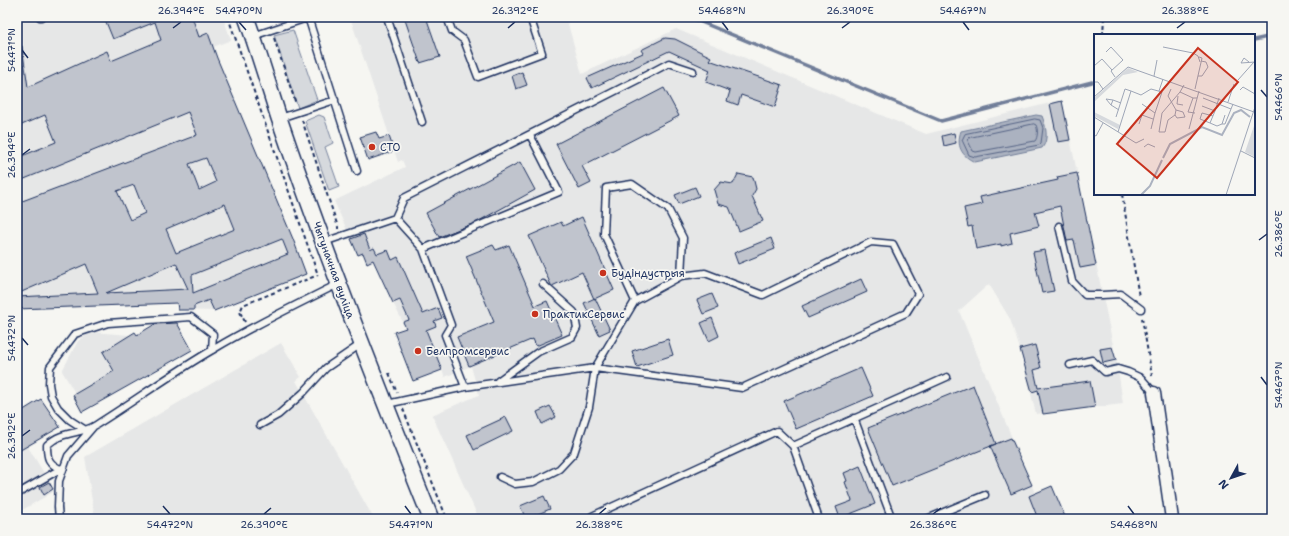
<svg xmlns="http://www.w3.org/2000/svg" width="1289" height="536" viewBox="0 0 1289 536" font-family="'Shantell Sans',sans-serif">
  <style>
    .built { fill: #e6e7e7 }
    .green { fill: #d6d9dd; stroke: #78849e }
    .water { fill: #abb2c0; stroke: #717e99 }
    .lines { fill: none; stroke-linecap: round; stroke-linejoin: round }
    .shore { stroke: #556385; stroke-width: 1 }
    .stream { stroke: #717e99; stroke-width: 3.5 }
    .building { fill: #c0c4cd; stroke: #1b2f5e; fill-rule: evenodd }
    .service-casing { stroke: #1b2f5e; stroke-width: 9 }
    .minor-casing { stroke: #1b2f5e; stroke-width: 15 }
    .tertiary-casing { stroke: #1b2f5e; stroke-width: 18 }
    .path { stroke: #1b2f5e; stroke-width: 2; stroke-dasharray: 4 3; stroke-linecap: butt }
    .service { stroke: #f6f6f2; stroke-width: 6 }
    .minor { stroke: #f6f6f2; stroke-width: 12 }
    .tertiary { stroke: #f6f6f2; stroke-width: 15 }
    .ticks { fill: none; stroke: #1b2f5e; stroke-width: 1.5 }
    .poi-dot { fill: #c8321e; stroke: #f6f6f2; stroke-width: 1.5 }
    .labels { text-anchor: middle; stroke-width: 3.5; stroke-linejoin: round; paint-order: stroke }
    .poi-label { font-size: 11px; fill: #1b2f5e; stroke: #f6f6f2; text-anchor: start }
    .street-label { font-size: 11px; fill: #1b2f5e; stroke: #f6f6f2 }
    .inset-river { fill: none; stroke: #abb2c0; stroke-width: 2 }
    .inset-road { fill: none; stroke: #9ea6b7; stroke-width: 1 }
    .view { fill: #c8321e; fill-opacity: 0.15; stroke: #c8321e; stroke-width: 2 }
    .inset-edge { fill: none; stroke: #1b2f5e; stroke-width: 2 }
    .neatline { fill: none; stroke: #1b2f5e; stroke-width: 1.5 }
    .ticks-label { font-size: 10px; text-anchor: middle; fill: #1b2f5e }
  </style>
  <rect width="100%" height="100%" fill="#f6f6f2"/>
  <filter id="ink" filterUnits="userSpaceOnUse"><feTurbulence type="fractalNoise" baseFrequency=".025" numOctaves="2"/><feDisplacementMap in="SourceGraphic" scale="8" xChannelSelector="R" yChannelSelector="G"/><feConvolveMatrix kernelMatrix="1 2 1 2 8 2 1 2 1" color-interpolation-filters="sRGB"/></filter>
  <g filter="url(#ink)">
    <path class="built" d="M17,17H223L231,40L213,47L306,274L214,311L178,310L177,303L17,309Z
      M350,17H566L582,74L676,29L926,134L1062,100L1118,369L1123,404L1036,414L1020,349L1010,319L989,284L959,311L1035,493L1052,486L1066,519H479L432,415L479,395L471,366L445,377L442,370L413,381L394,332L405,328L403,322L393,303L373,261L367,263L363,253L358,255L334,201L405,167L402,160L398,162Z
      M177,322L192,350L82,412L73,395L75,393L62,371L78,341L91,332L130,335L135,332L137,335L158,324Z
      M281,343L301,377L296,381L374,519H95L85,457Z
      M41,399L60,427L28,447L55,491L17,513V414Z"/>
    <path class="green" d="M293,30L317,100L298,108L274,35Z
      M319,115L324,117L333,143L325,147L339,187L329,191L305,121Z"/>
    <path class="water" d="M1036,115L1042,116C1046,126 1049,140 1042,148L975,162C961,156 956,145 961,131Z"/>
    <g class="lines">
      <path class="shore" d="M1035,119L1040,120L1043,128L1041,143L1039,145L975,157L969,155L962,140L965,134Z
        M1034,124L1036,125C1038,129 1038,137 1035,141L976,152L973,151L968,141L969,138Z"/>
      <path class="stream" d="M689,17L941,121L1092,82
        M1254,40L1272,36"/>
    </g>
    <path class="building" d="M104,17H192L199,37L208,33L217,58L293,239L306,274L214,311L209,300L194,306V310H178L177,303L17,309V297L98,293L86,264L17,294V203L197,135L188,112L17,182V158L56,142L45,115L17,127V46H22L28,87L107,51L111,61L161,40L155,22L113,39ZM206,158L216,182L199,190L189,164ZM134,185L145,213L130,220L117,191ZM225,204L235,229L176,253L166,229ZM282,239L288,254L193,293L192,275ZM176,263L188,289L106,293Z
      M404,17H426L440,57L420,63Z
      M665,38L675,39L711,57L709,60L782,85L775,107L741,95L738,105L727,101L730,91L706,82L710,70L669,51L592,88L587,78L643,53L641,50Z
      M522,72L527,85L516,89L512,76Z
      M664,88L679,116L582,166L591,183L579,189L556,144Z
      M1062,101L1070,140L1058,142L1050,104Z
      M376,132L379,139L389,136L394,151L368,160L360,137Z
      M954,133L956,143L944,146L942,136Z
      M520,162L535,190L477,222L439,237L426,213Z
      M1077,173L1096,265L1080,268L1074,240L1067,241L1060,206L1035,212L1039,226L1010,233L1012,243L1001,246V244L976,249L972,226L968,227L964,208L982,204L980,197L1058,180L1057,177Z
      M738,174L753,177L756,189L752,196L763,221L739,231L729,207L718,204L714,190L721,182L733,184Z
      M695,187L699,196L679,204L675,195Z
      M582,217L614,290L594,299L582,272L552,286L551,285L529,236L561,222L563,226Z
      M364,234L370,250L374,248L377,254L388,250L392,260L398,257L423,314L438,308L442,318L434,321L436,326L426,330L442,370L413,381L394,332L406,328L403,322L409,320L400,300L393,303L373,260L367,263L363,253L358,255L351,239Z
      M771,238L775,249L738,264L734,253Z
      M493,245L496,250L509,245L535,306L547,301L562,335L536,346L533,339L469,366L457,337L494,322L466,256Z
      M1045,250L1054,291L1042,293L1033,252Z
      M861,279L867,292L808,318L802,306Z
      M712,294L718,308L703,314L697,300Z
      M595,298L610,330L599,335L584,303Z
      M712,318L719,336L709,341L701,323Z
      M177,323L192,350L82,412L73,395L114,371L103,352L135,332L137,335L155,324Z
      M668,339L673,355L637,367L632,351Z
      M1035,345L1041,368L1034,370L1038,388L1090,381L1095,407L1043,414L1038,390L1032,392L1020,349Z
      M1112,347L1116,360L1103,363L1100,349Z
      M861,368L873,396L796,429L784,401Z
      M973,385L996,444L892,486L868,428Z
      M41,399L60,427L17,452V414Z
      M550,406L556,417L542,424L537,412Z
      M506,417L513,431L474,450L467,435Z
      M1011,438L1032,485L1011,494L990,446Z
      M860,466L875,504L840,518L836,507L852,501L845,482L847,481L844,473Z
      M49,482L53,489L44,495L40,487Z
      M1052,486L1066,519H1038L1029,496Z
      M544,496L550,509L526,519L520,506Z"/>
    <g class="lines">
      <defs>
        <path id="service" d="M40,17H41
          M308,17L357,171
          M387,17L422,122
          M447,17L452,31L464,40L478,77L542,53L530,17
          M253,36L310,17
          M280,118L335,100
          M395,218L423,249L559,192L530,135
          M1059,226L1072,281L1085,295H1102L1121,294L1141,309
          M324,242L395,218L404,198L637,80L669,63L693,71
          M1070,365L1092,360L1105,372L1118,369L1128,372L1141,378L1154,393
          M498,381L538,352L572,337L577,328L574,312L543,284
          M465,387L595,368L742,388L906,313L918,294L893,244L871,242L763,295L705,273L681,276
          M387,404L465,387L445,335L451,325L423,249
          M854,418L892,519
          M260,425L278,415L303,393L326,368L361,344
          M84,429L70,420L58,408L51,396L49,384L50,367L75,334L108,323L191,317L213,334L212,350
          M60,469C48,463 47,458 47,445C63,430 80,435 96,425C136,400 174,372 214,349C254,325 296,305 338,284
          M500,477L515,484L533,482L559,469L574,453L589,407L595,368L635,301L604,234L606,188L632,184L668,209L683,238L681,276L635,301
          M17,494L62,468
          M59,519L58,507L59,481L68,456L93,427
          M591,519L592,516L777,431L793,446
          M819,519L793,446L947,377
          M927,519L985,495"/>
        <path id="minor" d="M1154,393L1172,519"/>
        <path id="tertiary" d="M246,17C258,50 268,84 279,118C325,253 378,386 431,519"/>
      </defs>
      <use href="#service" class="service-casing"/>
      <use href="#minor" class="minor-casing"/>
      <use href="#tertiary" class="tertiary-casing"/>
      <path class="path" d="M228,17L318,275
        M267,17L269,22
        M1103,35L1104,17
        M274,38L296,104
        M302,120L338,227V229
        M1122,194L1139,297
        M1142,318L1152,376
        M245,322L240,312L243,305L318,275
        M389,373L397,393
        M403,409L447,519"/>
      <use href="#service" class="service"/>
      <use href="#minor" class="minor"/>
      <use href="#tertiary" class="tertiary"/>
    </g>
  </g>
  <path class="ticks" d="M239,22L246,30M722,22L728,30M963,22L969,30M173,28L181,22M508,28L515,22M842,28L850,22M1177,28L1185,22M22,50L28,58M1261,90L1267,97M22,155L30,149M1259,240L1267,234M22,338L28,345M1261,377L1267,385M22,436L30,430M163,506L170,514M405,506L411,514M1128,506L1134,514M264,514L271,508M599,514L606,508M933,514L941,508"/>
  <g class="poi-dot">
    <circle cx="372" cy="147" r="4"/>
    <circle cx="603" cy="273" r="4"/>
    <circle cx="535" cy="314" r="4"/>
    <circle cx="418" cy="351" r="4"/>
  </g>
  <g class="labels">
    <g class="poi-label">
      <text x="380" y="151">СТО</text>
      <text x="611" y="277">Будіндустрыя</text>
      <text x="543" y="318">ПрактикСервис</text>
      <text x="426" y="355">Белпромсервис</text>
    </g>
    <g class="street-label">
      <text transform="translate(334 270) rotate(70)" y="4">Чыгуначная вуліца</text>
    </g>
  </g>
  <g transform="translate(1094 34)">
    <rect width="161" height="161" fill="#f6f6f2"/>
    <path d="M34,34L44,38L29,41L0,68V64ZM0,78L26,91L24,95L0,82ZM161,89V123L151,118Z" fill="#d6d9dd"/>
    <path class="inset-river" d="M69,124L76,110L108,93L128,101L140,79L147,76L156,83M47,161L56,152L68,126"/>
    <path class="inset-road" d="M69,13L99,19L104,22L106,28M12,18L17,13L29,26L17,37L21,43M155,28L150,24L147,29L161,28M0,32L8,25L18,36M60,42L63,26M104,42H108L114,33L112,28L107,27M144,46L160,28M0,48H4L9,55M90,51L86,58L99,64M77,55L74,62L82,76L89,78L91,83L83,84L81,81L82,76M101,55L108,24L105,23M146,56L149,53L161,60M37,57L47,61L57,55L68,58L61,79M65,57L69,45M84,62L83,70L89,71M0,63L34,33L160,78M109,64L137,75L139,70M134,68L140,50M48,70L61,79L57,95M17,71L12,65L19,66M108,72L121,77L125,64M25,76L17,71L19,66L27,69M101,79L94,78L99,64H103M81,81L74,86L71,98H65L68,79L86,58M119,82L108,79L106,85L116,89L121,77M0,83L42,109L50,105M22,83L31,55L37,57L24,98M116,89L123,92L128,90L131,81M45,90L48,81L59,85M128,90H131L137,75M95,95L105,57M0,101L2,102L9,89M50,113L54,110L61,113M147,117L161,124M132,161L161,73"/>
    <path class="view" d="M104,14L144,48L63,144L23,110Z"/>
    <rect width="161" height="161" class="inset-edge"/>
  </g>
  <rect width="1289" height="536" fill="none" stroke="#f6f6f2" stroke-width="44"/>
  <g transform="translate(1231 478) rotate(230)" stroke="#f6f6f2" stroke-width="3" paint-order="stroke">
  <path d="M0-3L7 15L0 10L-7 15Z" fill="#1b2f5e"/>
  <text y="-6" font-size="11" font-weight="bold" text-anchor="middle" fill="#1b2f5e">N</text>
  </g>
  <rect x="22" y="22" width="1245" height="492" class="neatline"/>
  <g class="ticks-label">
    <text x="181" y="14">26.394°E</text>
    <text x="239" y="14">54.470°N</text>
    <text x="515" y="14">26.392°E</text>
    <text x="722" y="14">54.468°N</text>
    <text x="850" y="14">26.390°E</text>
    <text x="963" y="14">54.467°N</text>
    <text x="1185" y="14">26.388°E</text>
    <text transform="translate(11 50) rotate(-90)" y="4">54.471°N</text>
    <text transform="translate(1278 97) rotate(-90)" y="4">54.466°N</text>
    <text transform="translate(11 155) rotate(-90)" y="4">26.394°E</text>
    <text transform="translate(1278 234) rotate(-90)" y="4">26.386°E</text>
    <text transform="translate(11 338) rotate(-90)" y="4">54.472°N</text>
    <text transform="translate(1278 385) rotate(-90)" y="4">54.467°N</text>
    <text transform="translate(11 436) rotate(-90)" y="4">26.392°E</text>
    <text x="170" y="528">54.472°N</text>
    <text x="264" y="528">26.390°E</text>
    <text x="411" y="528">54.471°N</text>
    <text x="599" y="528">26.388°E</text>
    <text x="933" y="528">26.386°E</text>
    <text x="1134" y="528">54.468°N</text>
  </g>
</svg>
